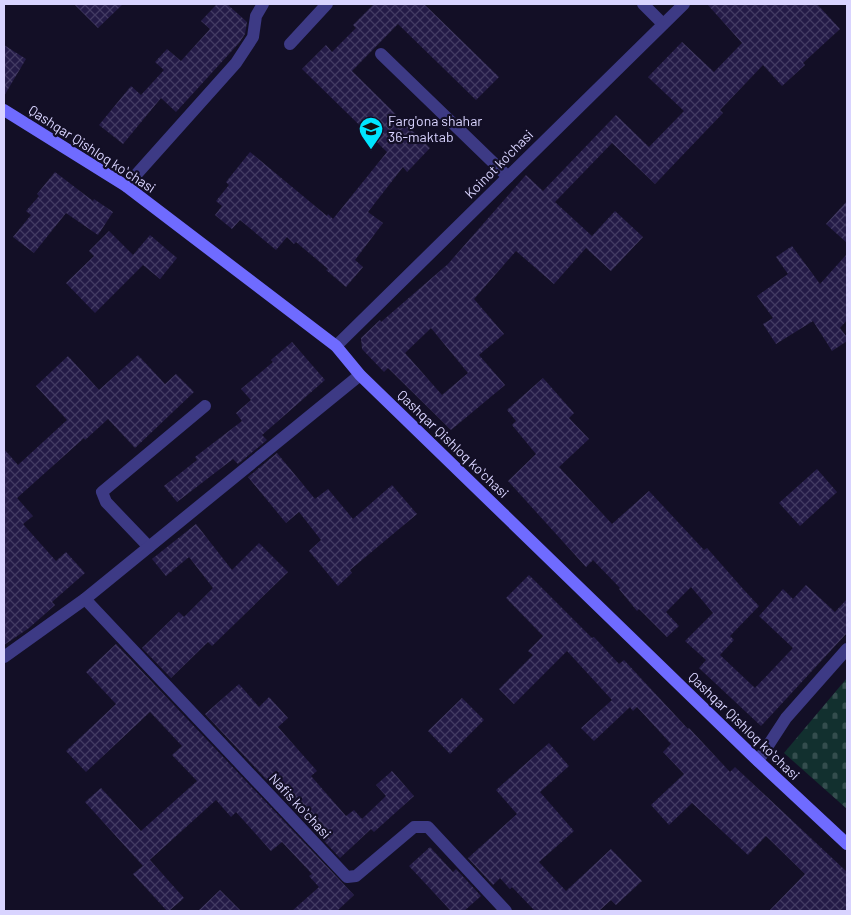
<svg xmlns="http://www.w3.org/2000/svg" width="851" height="915" viewBox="0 0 851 915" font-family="Barlow,sans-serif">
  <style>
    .cemetery { fill: url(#cemetery-stones) }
    .building { fill: url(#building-cross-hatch); fill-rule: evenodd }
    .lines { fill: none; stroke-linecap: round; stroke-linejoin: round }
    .service { stroke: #3d3a85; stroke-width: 12 }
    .minor { stroke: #3d3a85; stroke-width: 12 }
    .tertiary { stroke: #3d3a85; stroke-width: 12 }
    .secondary { stroke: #6f6bff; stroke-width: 12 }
    .labels { text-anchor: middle; stroke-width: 4.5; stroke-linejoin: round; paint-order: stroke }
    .poi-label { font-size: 14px; fill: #d9d4ff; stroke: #130f26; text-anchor: start }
    .street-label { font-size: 14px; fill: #d9d4ff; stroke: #130f26 }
  </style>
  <defs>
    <pattern id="cemetery-stones" width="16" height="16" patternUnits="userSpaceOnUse" patternTransform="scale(1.25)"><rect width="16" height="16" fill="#12302f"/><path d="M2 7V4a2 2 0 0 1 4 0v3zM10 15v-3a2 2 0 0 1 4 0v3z" fill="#344d4e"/></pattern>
    <pattern id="building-cross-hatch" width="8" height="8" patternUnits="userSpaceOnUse" patternTransform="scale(1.25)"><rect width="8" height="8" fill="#241b47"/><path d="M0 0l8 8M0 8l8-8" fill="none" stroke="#433b63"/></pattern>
  </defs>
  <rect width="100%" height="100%" fill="#130f26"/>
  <path class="cemetery" d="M847,678V809L784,753Z"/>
  <path class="building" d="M74,4H123L98,28Z
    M217,4H227L247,22L245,34L239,43L176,112L161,98L123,144L99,125L131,86L141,95L164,70L155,62L167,49L181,61L210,29L201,21Z
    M374,4H424L499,77L476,100L398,24L352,71L430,148L407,172L403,167L368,212L383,223L355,260L363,267L346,287L326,270L328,269L296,242L294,244L287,237L276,250L240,220L232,229L215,215L222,206L216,201L229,185L226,182L250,152L327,216L328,214L333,219L387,152L302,69L326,45L332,52L356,28L353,25Z
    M707,4H817L840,29L803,63L805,65L782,86L763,65L720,110L723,113L655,184L612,143L555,202L592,236L615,211L643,237L611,271L586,248L554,284L516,251L474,299L504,334L479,355L505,385L451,430L388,368L384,372L362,349L361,338L380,320L381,322L448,264L526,175L543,191L616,115L649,147L684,111L648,77L682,42L714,72L742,43ZM431,328L468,373L442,395L405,353Z
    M4,45L26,59L4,96Z
    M55,172L93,201L94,199L113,212L98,235L66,213L34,253L13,237L31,215L26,211L39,196L37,194Z
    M847,201V243L826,224Z
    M109,231L133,255L150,235L177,258L160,279L143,265L95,313L66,283L94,256L89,251Z
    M792,246L820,284L847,254V320L840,328L847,337V341L832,351L813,321L776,344L763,324L773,318L757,296L788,274L776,257Z
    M292,342L325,380L262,435L267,440L238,464L233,459L177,502L164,486L197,460L195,457L242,421L236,413L251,400L241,389L273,362L271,360Z
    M138,355L165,384L176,374L194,392L135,448L108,419L85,440L84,438L17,498L33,516L23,524L56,561L66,552L85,573L52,602L55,605L29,628L4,645V449L18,465L67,420L36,386L68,356L99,390Z
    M543,378L574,413L569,418L589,439L559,467L612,524L649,491L704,550L707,548L744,590L759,606L730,636L734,640L720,655L755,688L793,648L759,616L783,589L793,599L806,585L835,612L847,599V633L761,726L699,668L706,660L685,641L713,613L691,587L666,612L679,626L667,637L639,609L637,611L619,589L620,588L593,560L586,567L508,481L536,454L512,425L516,421L507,410Z
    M277,453L315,499L328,489L353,519L392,485L417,514L350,570L352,573L338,586L309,551L321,540L299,512L286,523L248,477Z
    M817,469L837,492L800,526L779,503Z
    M196,524L232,570L259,543L288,572L212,646L208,642L171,678L142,648L179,612L184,617L213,588L189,557L166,576L152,559Z
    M529,575L592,638L594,637L619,664L624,660L688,729L689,728L730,772L735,767L847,872V911H769L805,874L766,836L748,855L692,803L669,825L651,805L684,774L663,752L671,744L637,707L633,711L630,707L594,741L581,728L612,700L567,651L514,704L499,689L533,655L528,651L543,636L506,598Z
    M116,644L354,895L337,911H292L319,887L309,876L312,874L282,842L271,851L236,812L231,817L216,800L143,866L85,802L101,788L141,831L197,781L172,755L182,746L150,712L86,772L66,751L116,704L86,672Z
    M239,684L259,707L269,697L288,718L278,727L317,771L311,776L346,816L354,810L362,819L386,796L376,785L392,771L414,796L374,832L371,829L340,858L205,714Z
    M462,698L484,720L450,754L428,731Z
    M549,743L569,766L540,792L574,831L539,862L566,891L611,849L642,881L616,905L611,900L599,911H535L512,887L510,889L500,878L493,885L468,858L517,814L496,790Z
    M430,847L453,872L456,869L481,896L464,911H451L409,866Z
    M150,860L184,898L169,911H167L133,874Z
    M220,890L241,911H198Z"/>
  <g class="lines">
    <path class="service" d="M643,4L663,24
      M290,44L327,4
      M381,54L508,177
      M149,547L106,502L102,492L205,406"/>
    <path class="minor" d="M126,186L236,63L253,37L256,16L263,4
      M336,346L684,4
      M85,599L347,877L356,876L414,827H428L506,911
      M758,761L786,718L847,649"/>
    <path class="tertiary" d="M4,657L85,599L360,375"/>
    <path class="secondary" d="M4,110L126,186L336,346L360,375L758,761L847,844"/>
  </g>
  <defs>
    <symbol id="school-pin" viewBox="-11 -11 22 30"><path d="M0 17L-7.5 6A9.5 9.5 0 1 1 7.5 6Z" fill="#00e5ff" stroke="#130f26"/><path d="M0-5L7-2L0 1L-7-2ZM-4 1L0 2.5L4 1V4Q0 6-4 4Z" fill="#111"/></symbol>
  </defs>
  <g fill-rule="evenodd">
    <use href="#school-pin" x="357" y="115" width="28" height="38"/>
  </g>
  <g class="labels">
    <g class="poi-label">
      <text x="388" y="126">Farg'ona shahar<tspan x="388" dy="16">36-maktab</tspan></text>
    </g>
    <g class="street-label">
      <text transform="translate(92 149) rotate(33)" y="5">Qashqar Qishloq koʻchasi</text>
      <text transform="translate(499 164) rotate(-45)" y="5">Koinot ko'chasi</text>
      <text transform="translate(453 444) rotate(44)" y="5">Qashqar Qishloq koʻchasi</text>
      <text transform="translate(744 726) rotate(44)" y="5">Qashqar Qishloq koʻchasi</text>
      <text transform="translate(300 806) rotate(47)" y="5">Nafis koʻchasi</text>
    </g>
  </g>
  <rect width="851" height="915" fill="none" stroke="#d9d4ff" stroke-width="10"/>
</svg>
